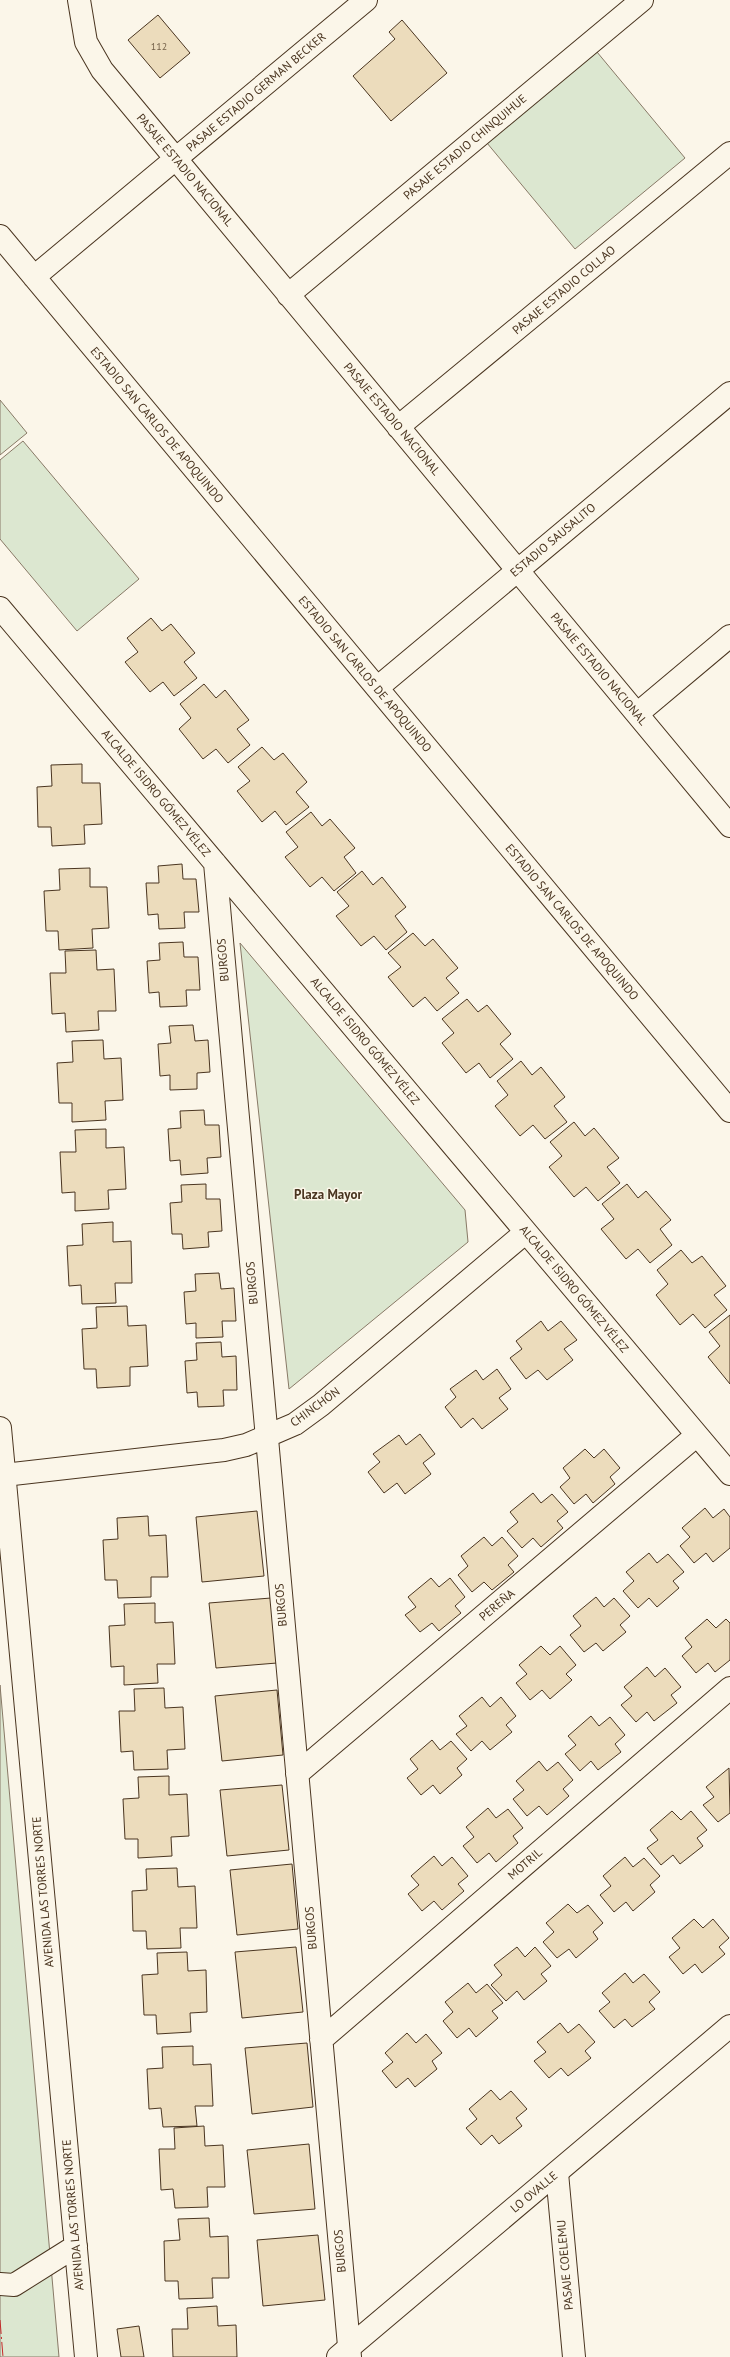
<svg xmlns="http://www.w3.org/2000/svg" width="730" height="2357" viewBox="0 0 730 2357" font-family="'PT Sans',sans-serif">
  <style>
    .green { fill: #dce7d0; stroke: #887966 }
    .building { fill: #ecdcbc; stroke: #4a3520 }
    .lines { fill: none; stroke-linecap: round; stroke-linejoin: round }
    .minor-casing { stroke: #4a3520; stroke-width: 24 }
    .tertiary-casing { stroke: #4a3520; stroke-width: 24 }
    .minor { stroke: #fbf6e9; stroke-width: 22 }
    .tertiary { stroke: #fbf6e9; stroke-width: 22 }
    .power { stroke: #c62828; stroke-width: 1; stroke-dasharray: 14 3 2 3; stroke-linecap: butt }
    .labels { text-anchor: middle; stroke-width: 3; stroke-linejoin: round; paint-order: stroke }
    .number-label { font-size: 10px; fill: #725f47 }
    .street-label { font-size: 12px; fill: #4a3520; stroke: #fbf6e9 }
    .neighbourhood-label { font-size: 13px; font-weight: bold; fill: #4a3520; stroke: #fbf6e9 }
  </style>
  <rect width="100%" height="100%" fill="#fbf6e9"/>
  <path class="green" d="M597,52L685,158L575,249L487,143Z
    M0,400L27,433L0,455Z
    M23,441L139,579L77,631L0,539V460Z
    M240,943L465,1210L468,1242L289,1389Z
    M0,1685L59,2357H0Z"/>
  <path class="building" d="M158,15L190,53L160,78L128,40Z
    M402,20L447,73L391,121L353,76L395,39L389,32Z
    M151,618L162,631L171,624L195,653L184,662L197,678L174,696L163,682L150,692L125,662L138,652L127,638Z
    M204,684L216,698L225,690L249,720L237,729L250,745L228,763L216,749L203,759L179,729L191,718L180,704Z
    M262,747L274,760L283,753L307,782L296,792L309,807L286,825L275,811L262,822L237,791L250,781L238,767Z
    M82,764V783H100L102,824L84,825L85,844L52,846L51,827H38L37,787L52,786L51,765Z
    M311,812L322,826L330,819L355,848L344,857L356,873L334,891L322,877L310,887L285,857L298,847L286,832Z
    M182,864L183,879H196L199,912H184L185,928L159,929L158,914L148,915L146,883H159L158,866Z
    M90,868V887H107L109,928L92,929L93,948L59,950L58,931H46L44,891L60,890L59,869Z
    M362,871L373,885L382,877L406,907L395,916L407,932L386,950L374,936L361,946L336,916L349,906L337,892Z
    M413,933L425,946L433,939L458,968L446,978L459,993L437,1011L425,997L413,1007L388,977L401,967L388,953Z
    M183,942L184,957H198L200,990H186L187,1006L160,1007L159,992L149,993L147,961L160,960L159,943Z
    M96,950L97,970L114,969L116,1011H98L99,1030L66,1032L65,1013L52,1014L50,973H66L65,951Z
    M467,999L478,1012L487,1005L511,1034L500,1044L513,1059L490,1078L479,1063L466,1073L442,1043L454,1033L442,1019Z
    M193,1025L195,1041L208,1040L210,1072L197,1073V1089L170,1090V1075L160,1076L158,1044L171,1043L169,1026Z
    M103,1040L104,1059L121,1058L123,1100L105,1101L106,1120L72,1122V1103H59L57,1063L73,1062L72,1041Z
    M521,1061L532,1075L541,1067L565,1097L554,1106L567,1122L545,1139L533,1125L520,1136L495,1106L508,1095L497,1081Z
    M204,1110L205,1125H219L221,1157L207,1158L208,1173L181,1175L180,1160L170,1161L168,1129L181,1128L180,1111Z
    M574,1122L585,1136L594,1128L619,1158L607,1167L620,1183L598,1201L586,1187L574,1197L549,1167L562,1156L550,1142Z
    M106,1129V1148L124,1147L126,1189L108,1190L109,1209L75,1211V1192L62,1193L60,1152H76L75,1130Z
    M206,1184V1199H220L222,1231L208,1232L209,1247L183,1249L182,1234H172L170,1203L182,1202L181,1185Z
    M627,1184L638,1198L646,1191L671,1220L660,1229L672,1245L650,1263L638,1249L626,1259L601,1229L614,1219L602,1204Z
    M113,1222V1242L131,1241L132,1283H115L116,1303L82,1304L81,1285L69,1286L67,1246L83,1245L82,1224Z
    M681,1250L692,1263L702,1256L726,1286L714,1295L727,1310L705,1328L693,1314L680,1325L656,1295L668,1284L657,1270Z
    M219,1273L221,1289L234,1288L236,1321H222L223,1337L196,1338V1323L186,1324L184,1292L196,1291L195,1274Z
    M127,1306L128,1326L146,1325L148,1366L130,1367V1386L97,1388L96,1369H84L82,1329L97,1328L96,1307Z
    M730,1315V1384L708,1357L720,1346L709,1332Z
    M541,1321L548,1331L561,1321L577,1340L564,1349L573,1360L547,1380L538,1370L526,1379L510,1358L522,1349L516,1341Z
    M221,1342L222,1357L236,1356L237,1390H223L224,1406L198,1407L197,1392L187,1393L185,1361L197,1360L196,1343Z
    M497,1369L511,1389L499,1398L508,1409L482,1429L473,1418L461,1428L445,1407L456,1397L450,1389L476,1370L483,1380Z
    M420,1434L435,1454L423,1463L431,1474L405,1494L397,1483L384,1493L368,1472L380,1462L373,1454L399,1435L406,1445Z
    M585,1449L594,1458L604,1449L620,1468L610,1477L615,1484L593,1503L586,1494L574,1504L560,1487L570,1478L563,1468Z
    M533,1493L541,1503L552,1494L568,1512L557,1521L563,1528L541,1547L533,1538L522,1548L507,1531L518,1522L510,1512Z
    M705,1508L713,1518L724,1509L730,1517V1548L713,1562L706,1553L694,1563L680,1546L690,1537L682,1528Z
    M257,1511L264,1576L202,1582L196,1517Z
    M148,1516L149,1536L166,1535L168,1577H151V1597L118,1598L117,1580H105L103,1540L118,1539L117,1518Z
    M484,1537L492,1546L502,1537L518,1556L508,1565L514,1572L492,1590L484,1582L472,1592L458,1575L468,1566L461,1556Z
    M649,1553L657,1563L668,1554L684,1572L673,1581L679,1588L657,1607L649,1598L638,1608L623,1591L634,1581L626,1572Z
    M431,1578L439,1587L450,1578L465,1597L455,1606L461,1613L439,1631L432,1623L420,1632L405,1615L416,1607L408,1597Z
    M596,1597L604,1607L614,1598L630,1616L620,1625L626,1632L603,1651L596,1643L584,1652L570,1635L581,1626L573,1616Z
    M271,1598L277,1663L216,1668L209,1603Z
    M155,1603V1623L173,1622L175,1664H157L158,1683L124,1685V1666L111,1667L109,1626L125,1625L124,1604Z
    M707,1619L716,1628L726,1619L730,1623V1660L715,1672L708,1663L696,1673L682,1656L692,1647L685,1638Z
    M541,1646L550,1655L560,1646L576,1665L566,1674L572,1680L550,1699L542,1690L530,1700L516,1683L527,1674L519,1665Z
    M647,1667L655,1677L665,1668L681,1687L671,1695L677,1703L654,1721L647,1712L636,1722L621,1705L632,1696L624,1687Z
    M164,1688L165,1708L183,1707L185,1749L167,1750L168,1769L134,1770L133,1751L121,1752L119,1711H135L134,1689Z
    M277,1690L283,1755L222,1761L215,1696Z
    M482,1697L490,1707L501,1697L516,1716L506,1725L512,1732L490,1750L482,1741L471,1751L456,1734L467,1726L459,1716Z
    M591,1716L599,1726L610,1717L625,1735L615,1744L621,1752L598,1770L591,1761L580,1771L565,1754L576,1745L568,1736Z
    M432,1740L440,1750L451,1741L467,1759L457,1768L462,1775L440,1794L433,1785L421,1795L407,1778L418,1769L410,1759Z
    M539,1761L547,1771L558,1762L573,1780L563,1789L569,1796L547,1815L539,1806L527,1816L513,1799L524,1790L516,1781Z
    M729,1768L730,1813L718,1822L703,1805L714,1797L706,1787Z
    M169,1776V1795L187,1794L189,1836L171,1837L172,1856L138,1858V1839H125L123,1799L139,1798L138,1777Z
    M282,1785L289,1850L227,1856L220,1790Z
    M488,1808L496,1818L508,1809L523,1828L513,1836L518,1843L496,1862L489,1853L477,1863L463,1846L474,1837L466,1827Z
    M672,1811L681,1820L691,1811L707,1830L697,1838L703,1846L680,1864L673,1855L661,1865L647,1848L658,1840L650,1830Z
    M434,1856L442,1866L452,1857L468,1876L458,1884L464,1891L442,1910L434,1901L422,1911L408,1894L419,1885L411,1876Z
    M625,1857L633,1867L644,1858L660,1876L650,1885L655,1892L633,1911L626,1902L614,1912L600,1895L611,1886L603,1876Z
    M292,1864L298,1929L237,1935L230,1870Z
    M177,1868L178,1887L195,1886L197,1928H180L181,1948L147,1949L146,1931H133L132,1891L147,1890L146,1869Z
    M568,1904L577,1913L588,1905L603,1923L593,1932L598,1939L576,1958L569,1949L557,1958L543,1942L554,1932L546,1923Z
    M694,1919L703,1928L713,1919L729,1938L719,1947L725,1954L702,1973L695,1964L683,1974L669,1957L680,1948L672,1938Z
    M296,1947L303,2012L242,2018L235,1952Z
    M517,1947L525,1957L535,1947L551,1966L541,1974L547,1981L524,2000L517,1991L506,2001L491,1985L502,1975L494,1965Z
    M187,1952L188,1971L206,1970L207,2012L190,2013L191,2032L157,2034L156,2015H144L142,1975L158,1974L157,1953Z
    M625,1973L633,1983L644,1974L660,1992L649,2002L655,2009L632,2027L625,2019L614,2028L599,2011L610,2002L602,1993Z
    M468,1983L476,1993L487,1984L503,2003L492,2011L498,2018L476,2037L469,2028L457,2038L443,2021L453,2012L445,2002Z
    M560,2023L568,2033L579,2024L595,2042L585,2051L591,2058L568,2076L561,2068L549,2078L534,2061L546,2052L537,2042Z
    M407,2033L416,2043L426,2034L442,2053L432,2061L437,2069L415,2087L408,2078L396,2088L382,2071L393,2062L385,2053Z
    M307,2043L313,2107L252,2114L245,2048Z
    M193,2046V2065L211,2064L213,2106H195L197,2126L163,2127L161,2108L149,2109L147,2069L163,2068L162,2047Z
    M491,2090L500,2100L511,2091L527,2109L516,2118L522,2126L499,2144L492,2135L481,2145L466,2128L477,2119L469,2109Z
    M204,2126L205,2146L223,2145L225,2187H207L208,2207L175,2208L173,2189L161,2190L159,2149H175L174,2128Z
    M309,2144L315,2209L254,2214L247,2150Z
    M209,2218L210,2237L228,2236L229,2278H212L213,2298L179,2299L178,2281H165L164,2241L180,2240L178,2219Z
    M318,2235L325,2300L263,2306L257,2240Z
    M217,2306L218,2326L236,2325L237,2357H173L172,2329H188L187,2308Z
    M139,2326L144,2357H121L117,2329Z"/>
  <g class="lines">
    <defs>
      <path id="minor" d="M79,0L86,42L102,70L730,826
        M0,236L730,1111
        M34,277L366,0
        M288,295L642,0
        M398,427L730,153
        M0,608L730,1474
        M377,688L730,393
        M637,714L730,636
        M215,863L350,2357
        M4,1475L224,1450L246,1445L295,1424L321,1405L526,1232
        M297,1774L697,1435
        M321,2040L730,1688
        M557,2173L574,2357"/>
      <path id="tertiary" d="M0,1428L86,2357
        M0,2284L14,2285L76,2246
        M338,2357L730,2026"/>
    </defs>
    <use href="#minor" class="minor-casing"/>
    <use href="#tertiary" class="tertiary-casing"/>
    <use href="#minor" class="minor"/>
    <use href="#tertiary" class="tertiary"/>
    <path class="power" d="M0,2320L3,2357"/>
  </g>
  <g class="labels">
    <g class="number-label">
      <text x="159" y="50">112</text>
    </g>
    <g class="street-label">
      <text transform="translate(256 92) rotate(-40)" y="4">PASAJE ESTADIO GERMAN BECKER</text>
      <text transform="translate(465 147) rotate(-40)" y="4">PASAJE ESTADIO CHINQUIHUE</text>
      <text transform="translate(185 170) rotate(50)" y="4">PASAJE ESTADIO NACIONAL</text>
      <text transform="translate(564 290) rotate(-40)" y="4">PASAJE ESTADIO COLLAO</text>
      <text transform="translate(392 419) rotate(50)" y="4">PASAJE ESTADIO NACIONAL</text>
      <text transform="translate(157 425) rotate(50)" y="4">ESTADIO SAN CARLOS DE APOQUINDO</text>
      <text transform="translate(553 540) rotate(-40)" y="4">ESTADIO SAUSALITO</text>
      <text transform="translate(599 669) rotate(50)" y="4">PASAJE ESTADIO NACIONAL</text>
      <text transform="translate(365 674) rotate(50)" y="4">ESTADIO SAN CARLOS DE APOQUINDO</text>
      <text transform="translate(156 793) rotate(50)" y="4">ALCALDE ISIDRO GÓMEZ VÉLEZ</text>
      <text transform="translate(572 922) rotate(50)" y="4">ESTADIO SAN CARLOS DE APOQUINDO</text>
      <text transform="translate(223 960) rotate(-95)" y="4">BURGOS</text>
      <text transform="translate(365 1041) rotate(50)" y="4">ALCALDE ISIDRO GÓMEZ VÉLEZ</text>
      <text transform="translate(252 1283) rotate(-95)" y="4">BURGOS</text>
      <text transform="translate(574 1289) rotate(50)" y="4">ALCALDE ISIDRO GÓMEZ VÉLEZ</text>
      <text transform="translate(315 1407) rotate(-36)" y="4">CHINCHÓN</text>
      <text transform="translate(281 1605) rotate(-95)" y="4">BURGOS</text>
      <text transform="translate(497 1605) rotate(-40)" y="4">PEREÑA</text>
      <text transform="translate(525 1864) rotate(-41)" y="4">MOTRIL</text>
      <text transform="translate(43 1892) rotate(-95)" y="4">AVENIDA LAS TORRES NORTE</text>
      <text transform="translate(311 1928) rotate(-95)" y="4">BURGOS</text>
      <text transform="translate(534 2192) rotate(-40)" y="4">LO OVALLE</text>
      <text transform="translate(73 2215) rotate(-95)" y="4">AVENIDA LAS TORRES NORTE</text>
      <text transform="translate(340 2251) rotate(-95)" y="4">BURGOS</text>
      <text transform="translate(565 2265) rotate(-95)" y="4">PASAJE COELEMU</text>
    </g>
    <g class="neighbourhood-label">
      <text x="328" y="1199">Plaza Mayor</text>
    </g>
  </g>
</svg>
